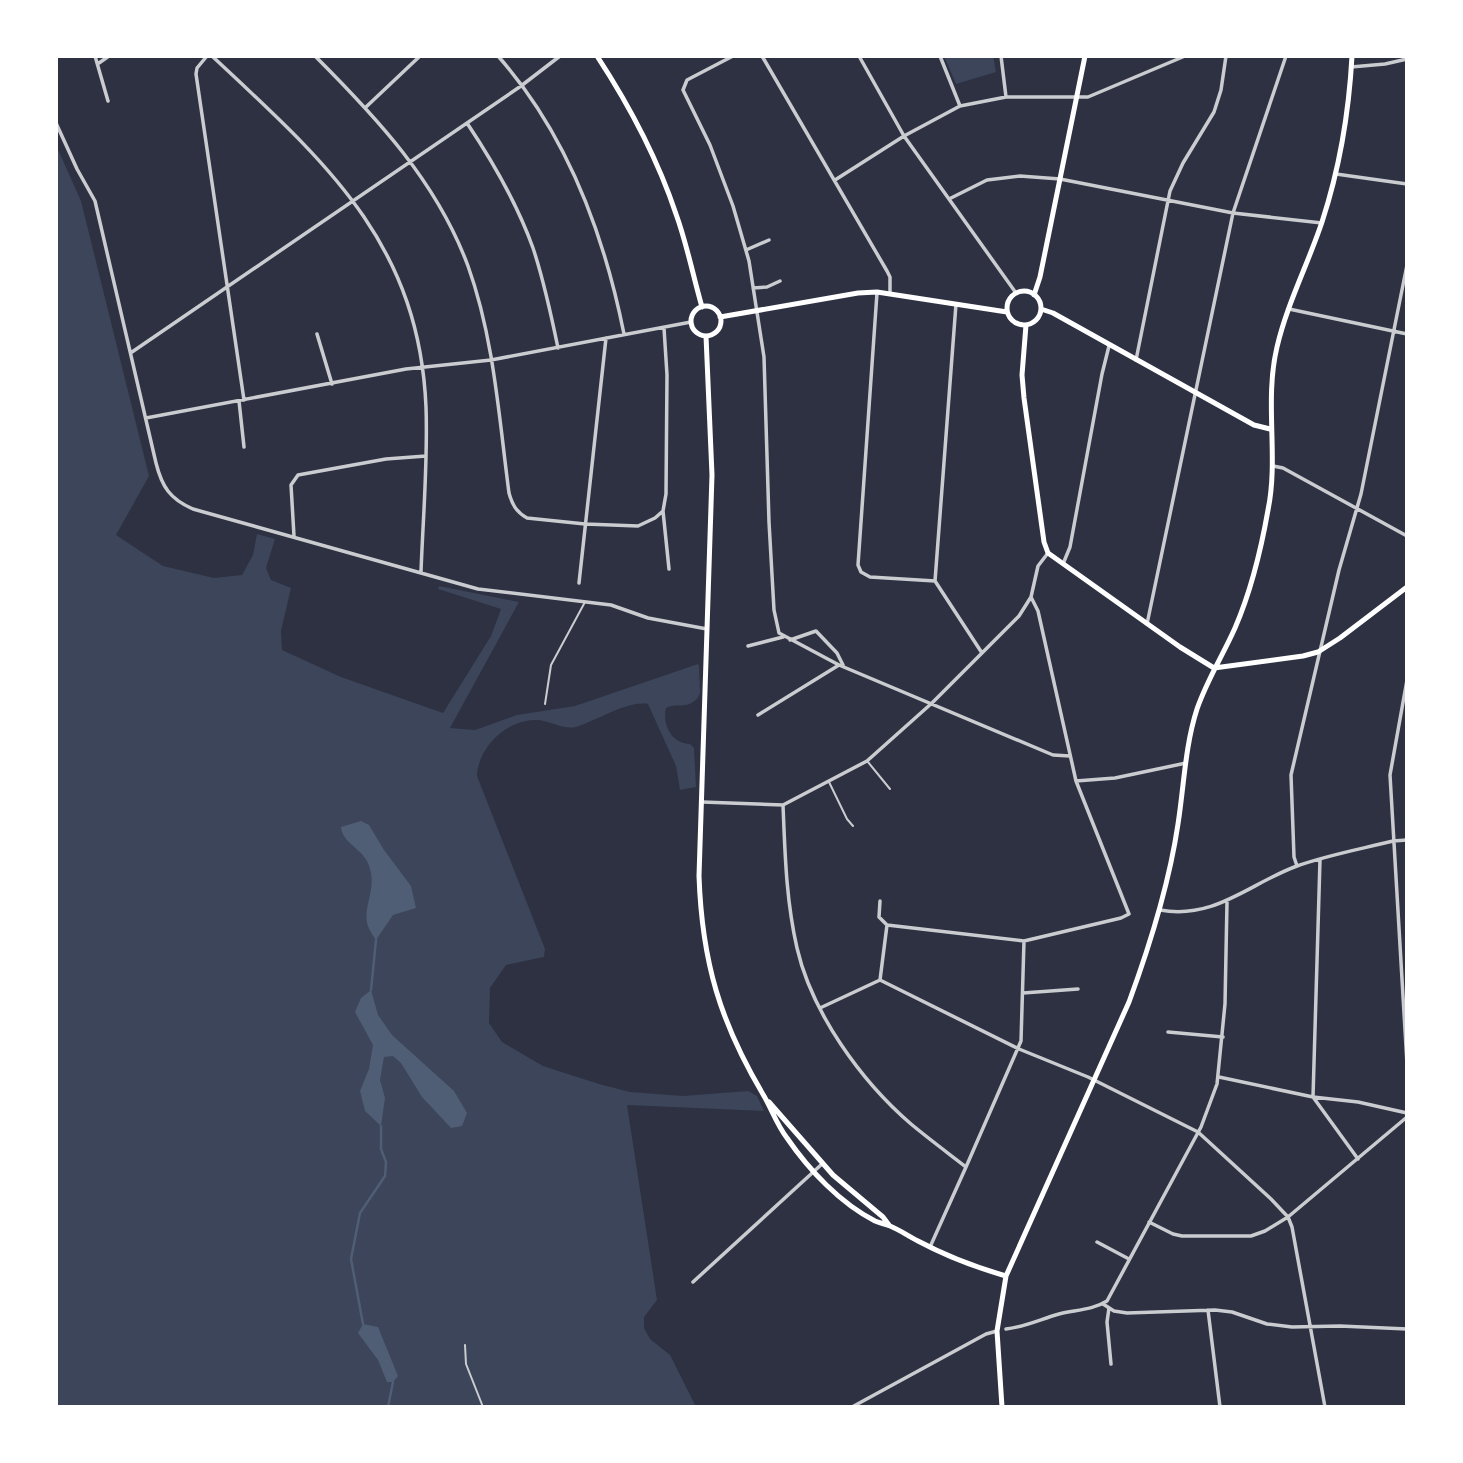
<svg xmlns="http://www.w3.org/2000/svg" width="1463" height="1463" viewBox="0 0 1463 1463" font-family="Poppins,sans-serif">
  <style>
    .green { fill: #3c4559 }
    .water { fill: #4f5d75 }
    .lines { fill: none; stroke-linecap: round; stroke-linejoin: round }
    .stream { stroke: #4f5d75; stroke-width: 2.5 }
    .service { stroke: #caccd0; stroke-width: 2 }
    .minor { stroke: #caccd0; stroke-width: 3.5 }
    .secondary { stroke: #fff; stroke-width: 5 }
  </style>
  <rect width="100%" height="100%" fill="#2d3142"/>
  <path class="green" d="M944,56H993L996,72L956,84Z
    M56,145L81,201L149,476L116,535L163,566L214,578L242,575L253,555L257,534L275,539L266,568L271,580L291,588L281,631L282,650L341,677L443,713L491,636L501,609L438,589L439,586L519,602L450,728L475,730L517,715L575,706L698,664L699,666L700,693L697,699C685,710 678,702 666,708C662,725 672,744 690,744L694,748L696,787L680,790L676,766L648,704C628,700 596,721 576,727C562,730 548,719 534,720C505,721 478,748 477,776L545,949L544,957L506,965L490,988L489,1023L502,1042L543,1066L599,1084L630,1092L683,1096L748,1091L757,1096L764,1111L627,1105L657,1300L644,1317V1328L650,1339L670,1355L696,1407H56Z"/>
  <path class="water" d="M361,821L369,825L384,850L411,886L416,908L393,915L376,940C373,936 370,931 368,926C361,907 380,887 367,861C360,848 342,842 341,827Z
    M371,990L378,1015L392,1035L454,1091L467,1113L462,1126L451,1128L422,1097L401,1063L393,1056L384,1057L380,1080L385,1098L381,1126L365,1111L360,1091L369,1069L373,1045L355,1012L361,998Z
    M363,1324L378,1327L398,1376L393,1382H387L378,1360L358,1333Z"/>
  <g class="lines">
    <path class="stream" d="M371,990L376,940
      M363,1324L351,1259L360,1213L385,1176L386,1162L381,1149V1126
      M388,1407L393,1382"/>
    <path class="service" d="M545,704L551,665L585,602
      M868,762L890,789
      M829,782L847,819L853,826
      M465,1345L466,1364L483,1407"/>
    <path class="minor" d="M95,56L108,101
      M207,56L197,68L196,74L244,400
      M212,56C324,161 419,242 426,407C428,462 423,517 421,572
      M315,56C377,118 437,182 468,266C494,338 499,418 509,493C512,504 516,512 527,518L585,524L638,526L655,518L663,511L666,494L667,375L664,328
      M498,56C567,134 604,234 624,334
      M733,56L687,80L683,90L710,145L733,206L749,261L764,357L769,522L774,610L779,633L839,665L1053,755L1070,756
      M762,56L887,271L890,277V293
      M859,56L904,136L1016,293
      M940,56L960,106
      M1001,56L1006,97
      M99,63L109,56
      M1351,67L1385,64L1407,59
      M366,107L420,56
      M56,123L77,169L95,201L156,463C162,487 170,499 193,509L478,589L611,605L648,618L707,629
      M467,123C493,162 517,203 533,248C544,281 551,314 558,348
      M1336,174L1407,184
      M835,180L904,136L960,106L1006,97H1088L1185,56
      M949,199L987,180L1020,176L1060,179L1233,213L1322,223
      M746,250L769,240
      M753,288L767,287L780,281
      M877,293L858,565L861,572L870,577L935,581L982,653
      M1289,309L1407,334
      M317,334L332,384
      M132,352L521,86L560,56
      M1136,360L1170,191L1183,163L1214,112L1221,90L1226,56
      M239,401L244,447
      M146,418L406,369L491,360L691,322
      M1273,466L1283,468L1407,536
      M663,511L669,569
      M294,536L291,485L298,475L386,459L426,456
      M1063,564L1070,547L1102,374L1109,346
      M935,581L956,304
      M579,583L606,338
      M1147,624L1233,213L1286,56
      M790,640L816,631L837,653L843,665
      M748,646L783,637
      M1407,680L1390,775L1407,1064
      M758,715L839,665
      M1076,781L1115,778L1186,763
      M702,802L783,805L867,761L932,703L1019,616L1031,597L1038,566L1048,553
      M783,805C785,853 786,900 797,948C812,1013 861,1081 911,1124C929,1139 948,1153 966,1167L930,1247
      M1320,860L1313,1097L1358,1159
      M1297,866L1294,857L1291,775L1339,570L1361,494L1407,265
      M880,901L879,917L887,925
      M1160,910C1215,920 1250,883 1297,866C1328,855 1361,849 1393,841L1407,840
      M887,925L1024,941L1121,918L1129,914L1076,781L1038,611L1031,597
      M880,980L1019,1049L1088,1077L1198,1132L1271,1199L1288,1217L1292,1227L1325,1407
      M880,980L887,925
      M1023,993L1078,989
      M820,1008L880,980
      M1168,1032L1223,1037
      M1219,1077L1313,1097L1358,1102L1407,1113
      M966,1167L1021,1041L1024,941
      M1149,1222L1173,1234L1182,1236H1251L1265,1231L1288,1217L1407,1117
      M1097,1242L1129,1259
      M693,1282L822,1164
      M1103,1304L1114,1311L1127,1313L1215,1310L1232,1312L1267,1324L1292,1327L1340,1326L1407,1329
      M1109,1308L1107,1322L1111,1364
      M1208,1310L1220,1407
      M1006,1329C1025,1327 1041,1319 1059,1314C1075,1310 1093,1310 1107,1301L1201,1127L1217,1084L1225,1004L1227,902
      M852,1407L986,1334L997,1331"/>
    <path class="secondary" d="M597,56C629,105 657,157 676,214C687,244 693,276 702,307
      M1007 308a17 17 0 1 1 34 0a17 17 0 1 1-34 0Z
      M1034,295L1040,277L1085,56
      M691 321a15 15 0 1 1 30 0a15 15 0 1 1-30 0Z
      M1041,309L1053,313L1254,425L1270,429
      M720,317L858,293L877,292L1007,312
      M1026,325L1022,375L1024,398L1044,542L1048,553L1180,647L1214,668L1303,656L1318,652L1340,638L1407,587
      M706,336L712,475L699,876C702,962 720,1022 764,1096C772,1110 777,1125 787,1138C809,1170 840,1203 875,1221C880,1223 885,1224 890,1226C900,1230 908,1236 918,1241C946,1256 975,1267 1006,1276
      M769,1102L833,1175L883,1217L889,1225
      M1002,1407L997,1331L1006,1276L1129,1002C1150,945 1169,885 1178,824C1184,786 1185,746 1197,709C1207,680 1223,655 1235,628C1251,591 1261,550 1268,510C1279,457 1264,401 1277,347C1287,304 1308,264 1322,222C1339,170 1349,111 1352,56"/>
  </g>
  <rect width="1463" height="1463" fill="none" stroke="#ffffff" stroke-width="116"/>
</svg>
